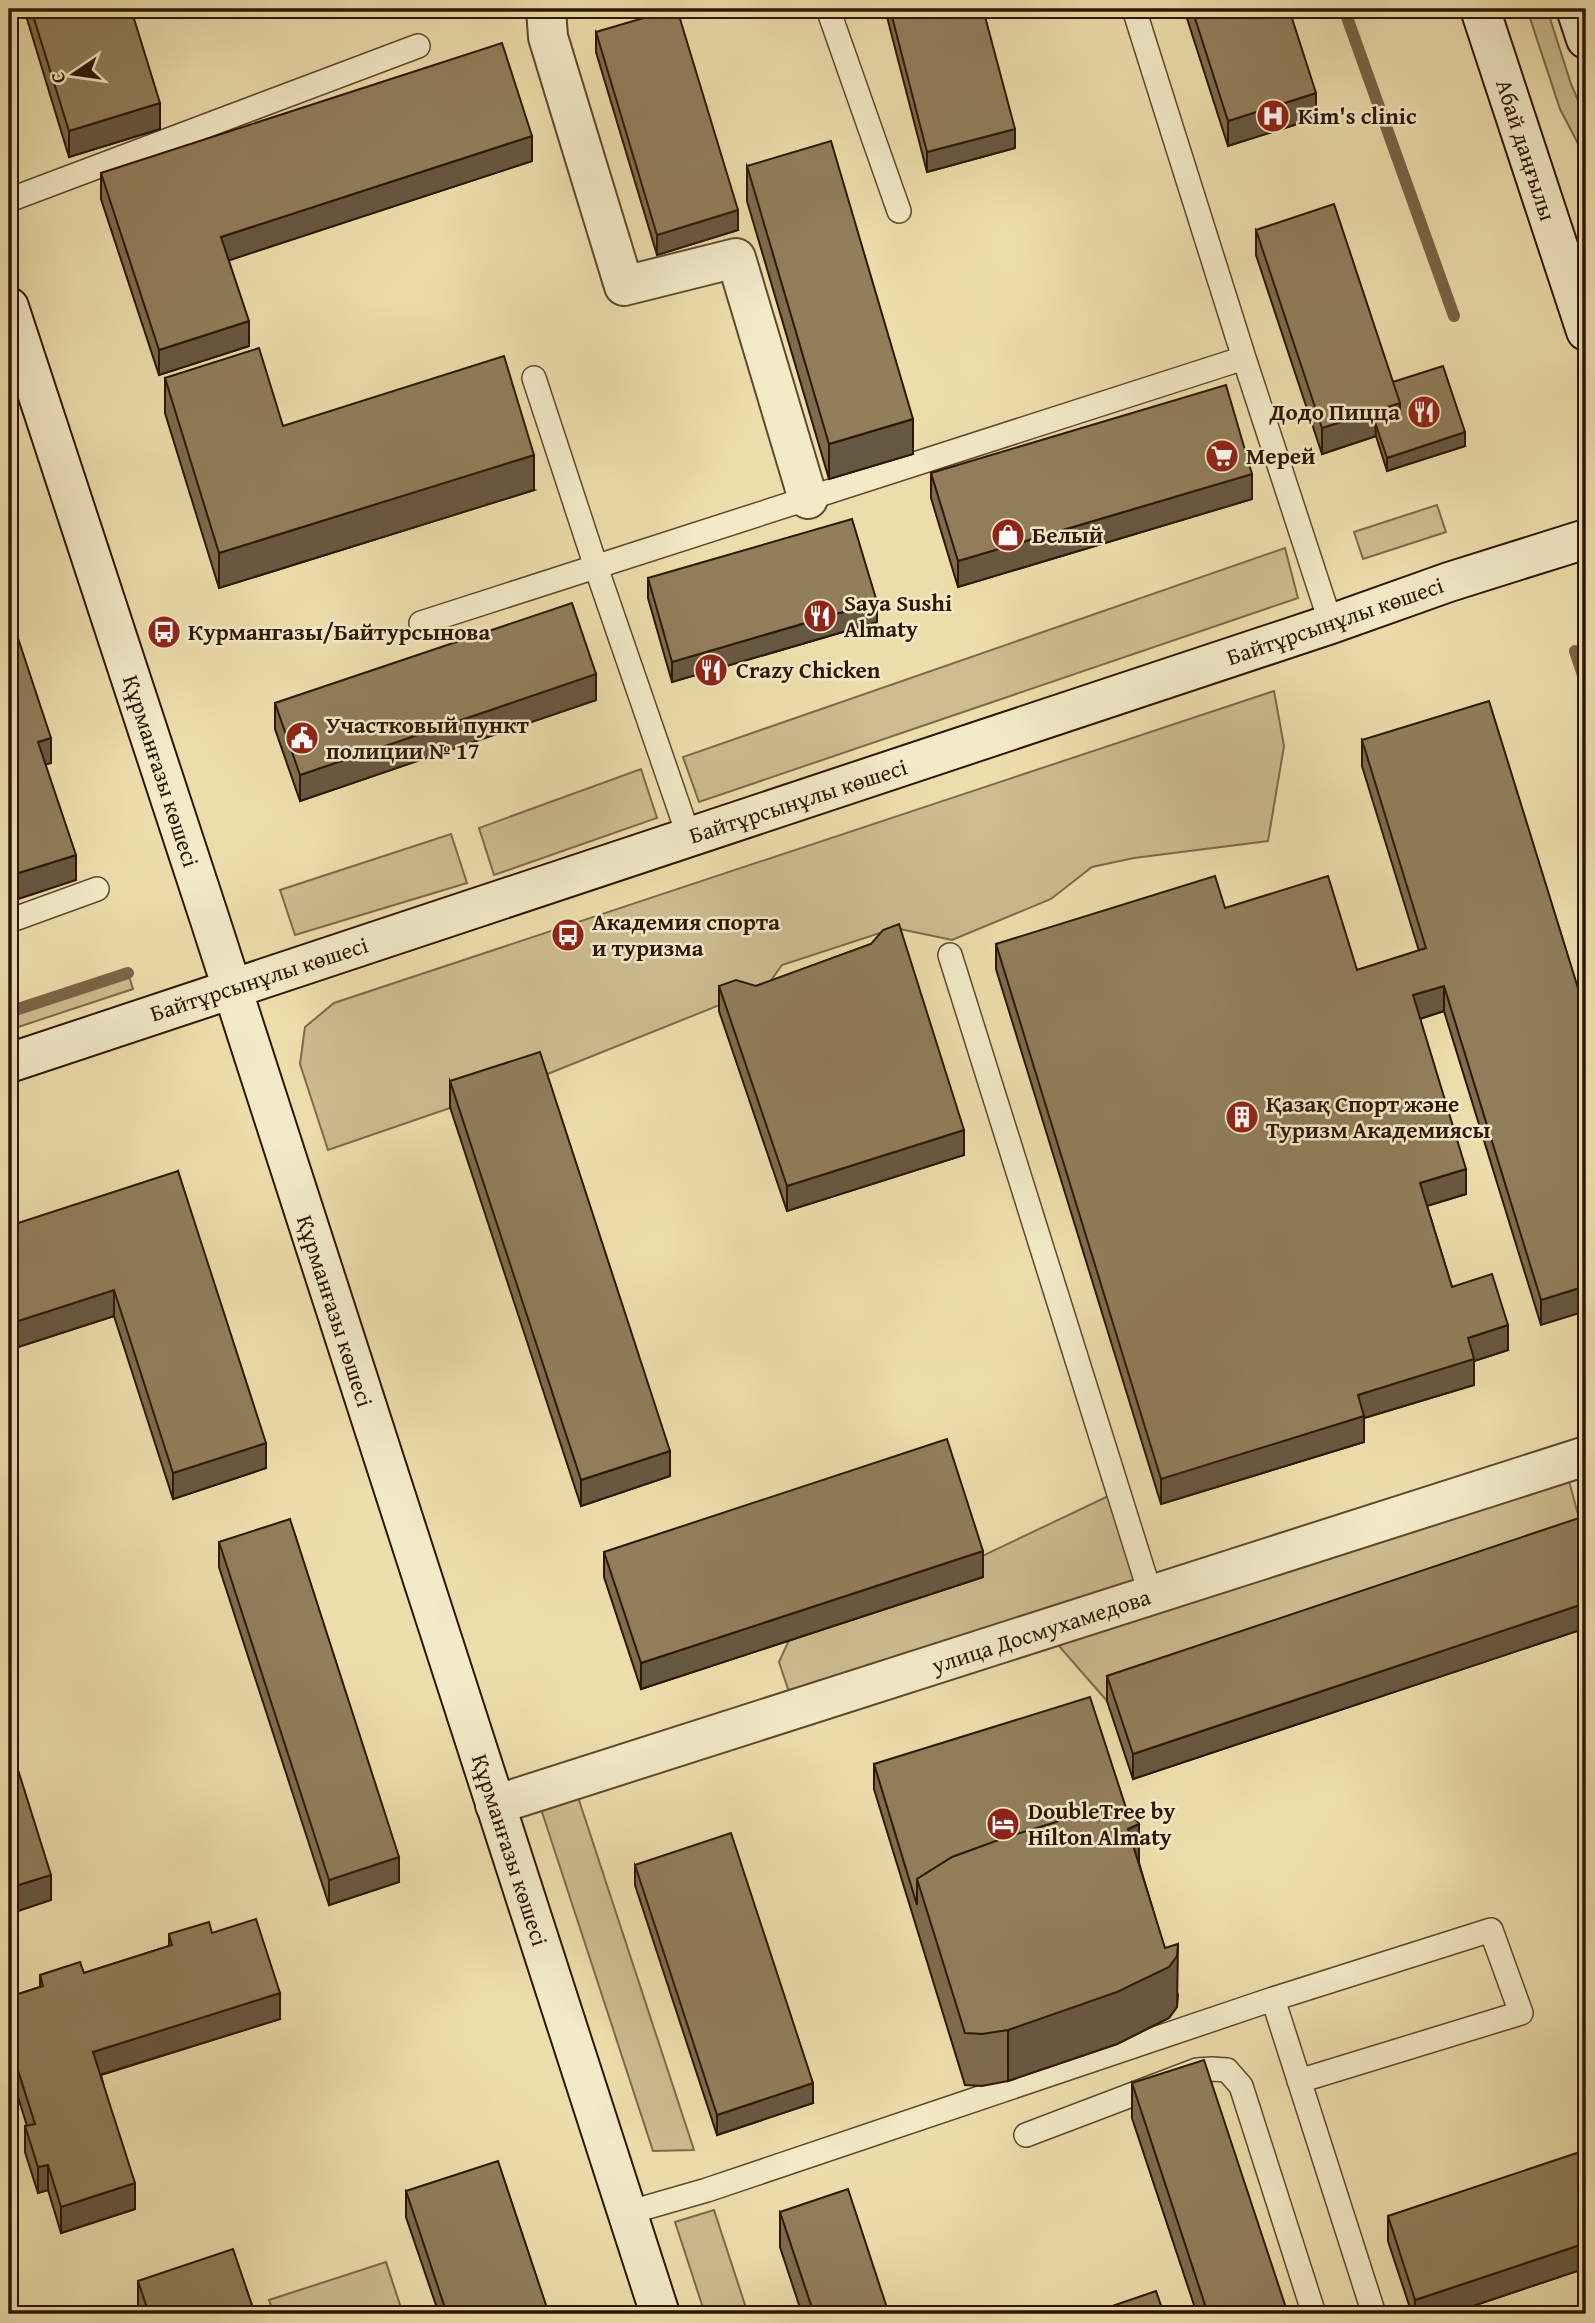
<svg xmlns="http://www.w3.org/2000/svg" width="1595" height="2323" viewBox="0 0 1595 2323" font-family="'Gentium Book Plus',serif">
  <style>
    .green { fill: #ccbc8f; stroke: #7e694a; stroke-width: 2 }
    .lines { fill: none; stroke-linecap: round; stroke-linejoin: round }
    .stream { stroke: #7a6547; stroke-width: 12 }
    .lane-casing { stroke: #5e482e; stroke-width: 26 }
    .street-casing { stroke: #5e482e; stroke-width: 42 }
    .secondary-casing { stroke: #2f1605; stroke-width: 42 }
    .lane { stroke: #f3eac8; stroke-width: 23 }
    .street { stroke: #f3eac8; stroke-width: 38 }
    .secondary { stroke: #f3eac8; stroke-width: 38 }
    .wall { fill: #7d6c4e; stroke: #2f1605; stroke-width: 2 }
    .shaded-wall { fill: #665840; stroke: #2f1605; stroke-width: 2 }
    .building { fill: #917e5b; stroke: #2f1605; stroke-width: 2 }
    .labels { text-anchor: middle; stroke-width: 5; stroke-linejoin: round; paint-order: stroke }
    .poi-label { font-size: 23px; font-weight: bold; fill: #2f1605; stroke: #f3eac8; text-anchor: start }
    .street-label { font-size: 23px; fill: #2f1605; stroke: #f3eac8 }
  </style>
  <rect width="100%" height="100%" fill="#ecdeab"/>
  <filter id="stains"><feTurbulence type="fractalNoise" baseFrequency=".00286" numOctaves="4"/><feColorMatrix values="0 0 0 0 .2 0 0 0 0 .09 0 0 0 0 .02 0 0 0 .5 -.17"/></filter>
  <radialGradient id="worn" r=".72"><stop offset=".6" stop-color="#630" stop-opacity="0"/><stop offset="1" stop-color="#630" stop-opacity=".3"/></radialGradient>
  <path class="green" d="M1527,9H1547L1571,84L1586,119V159L1560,109Z
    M1437,505L1446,532L1363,559L1354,532Z
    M1285,548L1298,598L699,802L683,757Z
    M1274,691L1284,746L1268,841L1134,858L1092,867L1051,899L952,940L895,928L782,965L767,986L540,1077L328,1150L300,1064L305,1027L334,1003Z
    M641,769L657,818L494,875L479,828Z
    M451,834L467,883L295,935L280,890Z
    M128,973L133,989L9,1030V1012Z
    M1564,1462L1585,1541L1107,1701L1059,1646L1055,1631L815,1702L788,1689L779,1662L789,1640L983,1577L978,1558L1119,1491L1152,1595Z
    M577,1794L694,2150L653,2151L540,1806Z
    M714,2210L748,2314H705L675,2222Z
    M386,2262L403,2314H274L269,2300Z"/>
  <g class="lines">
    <path class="stream" d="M1344,9L1454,316
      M1575,651L1586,684
      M9,1012L128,973"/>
    <defs>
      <path id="lane" d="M828,9L899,211
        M1134,9L1244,358L1331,624
        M9,200L418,46
        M534,378L596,567L689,837
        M421,623L1244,358
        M9,921L97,889
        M950,955L1151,1596
        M1273,1999L1491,1930L1521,2013L1299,2081
        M1026,2135L1197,2070L1212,2069L1227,2070L1241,2086L1314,2314
        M627,2213L707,2190L1273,1999L1374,2314"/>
      <path id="street" d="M546,9L548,37L624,286L736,258L808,499
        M495,1805L1586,1456"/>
      <path id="secondary" d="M1480,9L1586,331
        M1576,9L1586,39
        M9,307L209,917L660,2314
        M9,1063L1331,624L1449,582L1586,539"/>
    </defs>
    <use href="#lane" class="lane-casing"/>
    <use href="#street" class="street-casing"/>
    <use href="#secondary" class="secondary-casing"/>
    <use href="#lane" class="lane"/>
    <use href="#street" class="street"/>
    <use href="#secondary" class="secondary"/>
  </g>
  <path class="wall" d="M24,9H131L160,129L69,157Z
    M885,9H983L1015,148L927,172Z
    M1184,9H1289L1316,118L1228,146Z
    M596,32L738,230L657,255L596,52Z
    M532,161L228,260L249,346L159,375L101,199V173Z
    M747,166L913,454L829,479L747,201Z
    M1256,230L1393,382L1465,446L1387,471L1376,436L1322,454L1256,255Z
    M165,378L283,426L534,490L219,588L165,413Z
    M931,473L1252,499L958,587L931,498Z
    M648,578L877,622L672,682L648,598Z
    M596,700L300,801L275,729V703Z
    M1362,740L1586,1014L1541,1325L1444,1011L1420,1019L1466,1194L1427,1206L1452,1287L1508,1350L1474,1361V1385L1364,1418V1442L1161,1504L996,969V944L1225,908L1357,970L1419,951L1362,766Z
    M871,944L964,1155L787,1211L719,1011V986H756Z
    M450,1081L670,1476L581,1506L450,1107Z
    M178,1171L266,1468L173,1499L114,1316L9,1350Z
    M1586,1519V1628L1133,1779L1107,1701V1676Z
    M219,1542L399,1882L329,1905L219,1567Z
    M604,1552L983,1577L641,1689L604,1577Z
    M874,1764L1139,1863L1178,1995L1177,2007L1169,2018L1117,2044L1008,2081L982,2086L965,2085L874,1789Z
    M635,1865L813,2103L717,2135L635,1885Z
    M212,1933L280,2019L101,2075L135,2209L61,2233L48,2190L38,2193L25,2152V2126H27L9,2068V1997L40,1987V1975L84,1973L169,1946V1934Z
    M1132,2083L1288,2314H1197L1132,2118Z
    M406,2191L549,2314H439L406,2217Z
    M780,2212L889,2314H802L780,2247Z
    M1388,2216L1586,2268L1449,2314H1412L1388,2241Z
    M138,2281L255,2314H141L138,2307Z"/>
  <path class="shaded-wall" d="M1316,93V118L1228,146V121Z
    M160,103V129L69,157V131Z
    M1015,129V148L927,172V152Z
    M532,136V161L221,263V237Z
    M738,210V230L657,255V235Z
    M249,321V346L159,375V350Z
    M1400,403V428L1375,422L1376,436L1322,454V428Z
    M913,419V454L829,479V444Z
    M1465,432V446L1387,471V458Z
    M534,455V490L219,588V553Z
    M1252,474V499L958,587V561Z
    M877,602V622L672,682V662Z
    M596,674V700L300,801V775Z
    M51,738V763L38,767V742Z
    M76,855V880L9,902V876Z
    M1444,986V1011L1413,1021V995Z
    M964,1130V1155L787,1211V1186Z
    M1466,1169V1194L1420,1208V1183Z
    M1586,1286V1311L1541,1325V1300Z
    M114,1290V1316L9,1350V1324Z
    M1508,1325V1350L1474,1361V1385L1364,1418V1442L1161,1504V1479L1358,1395L1468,1338Z
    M266,1443V1468L173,1499V1473Z
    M670,1451V1476L581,1506V1480Z
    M983,1551V1577L641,1689V1663Z
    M1586,1603V1628L1133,1779V1754Z
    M1139,1824V1876L1128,1829Z
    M399,1857V1882L329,1905V1880Z
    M51,1875V1900L9,1914V1888Z
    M1178,1944L1177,2007L1169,2018L1117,2044L1008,2081V2030Z
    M280,1993V2019L93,2077V2052Z
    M813,2083V2103L717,2135V2115Z
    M48,2165V2190L38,2193V2167Z
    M135,2183V2209L61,2233V2207Z
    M1586,2243V2268L1449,2314H1415V2300Z"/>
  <path class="building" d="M31,9H131L160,103L69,131Z
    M674,9H677L738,210L657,235L596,32Z
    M890,9H983L1015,129L927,152Z
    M1192,9H1289L1316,93L1228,121Z
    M502,43L532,136L221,237L249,321L159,350L101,173Z
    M831,141L913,419L829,444L747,166Z
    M1334,204L1400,403L1322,428L1256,230Z
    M259,348L283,426L504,356L534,455L219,553L165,378Z
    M1443,366L1465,432L1387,458L1375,422L1400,415V403L1393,382Z
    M1226,385L1252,474L958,561L931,473Z
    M852,519L877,602L672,662L648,578Z
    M572,603L596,674L300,775L275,703Z
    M9,611L51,738L38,742L76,855L9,876Z
    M1489,701L1586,1014V1286L1541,1300L1444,986L1413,995L1466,1169L1420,1183L1452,1287L1492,1274L1508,1325L1468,1338L1474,1359L1358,1395L1364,1416L1161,1479L996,944L1215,876L1225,908L1328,876L1357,970L1426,948L1362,740Z
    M899,924L964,1130L787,1186L719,986L736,980L756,986L871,944L883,930Z
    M540,1052L670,1451L581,1480L450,1081Z
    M178,1171L266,1443L173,1473L114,1290L9,1324V1226Z
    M947,1439L983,1551L641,1663L604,1552Z
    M1585,1516L1586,1519V1603L1133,1754L1107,1676Z
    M290,1519L399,1857L329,1880L219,1542Z
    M1090,1697L1127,1811L1118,1808L1066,1819L1004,1838L952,1857L917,1879V1905L874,1764Z
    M9,1741L51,1875L9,1888Z
    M1118,1808L1132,1814L1139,1824L1128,1829L1165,1948L1178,1944L1177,1956L1169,1967L1117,1992L1008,2030L982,2034L965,2033L917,1879L952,1857L1004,1838L1066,1819Z
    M731,1833L813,2083L717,2115L635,1865Z
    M256,1919L280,1993L93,2052L135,2183L61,2207L48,2165L38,2167L25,2126L35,2124L9,2042V1997L43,1986L40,1975L80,1962L84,1973L172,1945L169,1934L209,1922L212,1933Z
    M1204,2060L1288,2314H1208L1132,2083Z
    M1586,2150V2243L1415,2300L1388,2216Z
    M498,2161L549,2314H447L406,2191Z
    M848,2189L889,2314H814L780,2212Z
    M233,2249L255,2314H149L138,2281Z
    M1156,2291L1164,2314H1089Z"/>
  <defs>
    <symbol id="hospital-disc" viewBox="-11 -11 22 22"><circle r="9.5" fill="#8f2418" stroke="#f3eac8"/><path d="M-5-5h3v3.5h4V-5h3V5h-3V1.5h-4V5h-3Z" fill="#fff"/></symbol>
    <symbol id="restaurant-disc" viewBox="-11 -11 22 22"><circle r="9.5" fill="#8f2418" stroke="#f3eac8"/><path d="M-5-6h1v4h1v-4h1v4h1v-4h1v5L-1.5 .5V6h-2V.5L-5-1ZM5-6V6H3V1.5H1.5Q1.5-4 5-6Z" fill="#fff"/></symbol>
    <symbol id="supermarket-disc" viewBox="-11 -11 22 22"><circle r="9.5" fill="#8f2418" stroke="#f3eac8"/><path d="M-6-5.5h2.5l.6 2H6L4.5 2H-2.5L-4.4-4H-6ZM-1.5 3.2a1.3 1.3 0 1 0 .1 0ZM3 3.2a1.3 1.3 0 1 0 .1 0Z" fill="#fff"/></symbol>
    <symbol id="shop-disc" viewBox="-11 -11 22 22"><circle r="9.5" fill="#8f2418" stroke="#f3eac8"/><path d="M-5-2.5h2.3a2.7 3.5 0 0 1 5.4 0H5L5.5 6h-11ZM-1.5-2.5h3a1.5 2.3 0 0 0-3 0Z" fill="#fff"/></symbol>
    <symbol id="bus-disc" viewBox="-11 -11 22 22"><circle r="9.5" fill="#8f2418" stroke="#f3eac8"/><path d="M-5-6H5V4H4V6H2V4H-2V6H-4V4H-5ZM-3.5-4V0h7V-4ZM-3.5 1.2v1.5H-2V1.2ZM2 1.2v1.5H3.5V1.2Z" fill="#fff"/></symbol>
    <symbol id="civic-disc" viewBox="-11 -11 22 22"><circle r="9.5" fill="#8f2418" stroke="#f3eac8"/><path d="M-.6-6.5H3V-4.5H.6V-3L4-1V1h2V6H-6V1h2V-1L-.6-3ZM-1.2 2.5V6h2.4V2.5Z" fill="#fff"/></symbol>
    <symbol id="building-disc" viewBox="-11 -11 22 22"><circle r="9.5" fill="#8f2418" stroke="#f3eac8"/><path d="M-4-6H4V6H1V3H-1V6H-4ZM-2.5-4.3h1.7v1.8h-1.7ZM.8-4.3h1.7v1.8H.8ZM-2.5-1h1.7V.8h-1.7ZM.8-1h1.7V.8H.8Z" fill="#fff"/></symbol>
    <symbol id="hotel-disc" viewBox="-11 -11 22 22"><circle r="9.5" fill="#8f2418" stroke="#f3eac8"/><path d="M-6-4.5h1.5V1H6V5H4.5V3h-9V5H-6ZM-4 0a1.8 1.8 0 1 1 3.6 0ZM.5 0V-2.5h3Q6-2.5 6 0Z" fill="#fff"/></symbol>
  </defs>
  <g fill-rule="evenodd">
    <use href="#hospital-disc" x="1254" y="97" width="38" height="38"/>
    <use href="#restaurant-disc" x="1405" y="393" width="38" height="38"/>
    <use href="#supermarket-disc" x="1203" y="437" width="38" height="38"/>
    <use href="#shop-disc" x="989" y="516" width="38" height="38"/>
    <use href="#restaurant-disc" x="801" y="597" width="38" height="38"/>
    <use href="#bus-disc" x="145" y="613" width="38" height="38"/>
    <use href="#restaurant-disc" x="692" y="651" width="38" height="38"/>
    <use href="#civic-disc" x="283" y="719" width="38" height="38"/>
    <use href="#bus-disc" x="549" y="916" width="38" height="38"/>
    <use href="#building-disc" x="1223" y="1098" width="38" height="38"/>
    <use href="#hotel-disc" x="984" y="1805" width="38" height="38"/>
  </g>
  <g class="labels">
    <g class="poi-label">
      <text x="1298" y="124">Kim's clinic</text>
      <text x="1400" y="420" text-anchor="end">Додо Пицца</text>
      <text x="1246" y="464">Мерей</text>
      <text x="1032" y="543">Белый</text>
      <text x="844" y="611">Saya Sushi<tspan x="844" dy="26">Almaty</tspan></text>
      <text x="188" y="640">Курмангазы/Байтурсынова</text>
      <text x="736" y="678">Crazy Chicken</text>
      <text x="326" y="733">Участковый пункт<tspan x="326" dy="26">полиции № 17</tspan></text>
      <text x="592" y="930">Академия спорта<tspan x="592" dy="26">и туризма</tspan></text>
      <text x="1266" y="1112">Қазақ Спорт және<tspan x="1266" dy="26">Туризм Академиясы</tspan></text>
      <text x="1028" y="1819">DoubleTree by<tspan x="1028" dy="26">Hilton Almaty</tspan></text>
    </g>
    <g class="street-label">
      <text transform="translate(1526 150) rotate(72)" y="8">Абай даңғылы</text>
      <text transform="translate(1335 621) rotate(-19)" y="8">Байтұрсынұлы көшесі</text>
      <text transform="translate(161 771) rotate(72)" y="8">Құрманғазы көшесі</text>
      <text transform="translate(798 801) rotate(-18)" y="8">Байтұрсынұлы көшесі</text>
      <text transform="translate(259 979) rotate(-18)" y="8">Байтұрсынұлы көшесі</text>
      <text transform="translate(335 1311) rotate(72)" y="8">Құрманғазы көшесі</text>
      <text transform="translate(1041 1631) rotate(-18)" y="8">улица Досмухамедова</text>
      <text transform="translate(510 1850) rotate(72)" y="8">Құрманғазы көшесі</text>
    </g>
  </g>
  <rect width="1595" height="2323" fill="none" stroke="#ecdeab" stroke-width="35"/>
  <rect x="10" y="10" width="1574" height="2302" fill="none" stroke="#2f1605" stroke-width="3.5"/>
  <rect x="18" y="18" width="1560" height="2288" fill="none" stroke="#2f1605" stroke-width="2"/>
  <g transform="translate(74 74) rotate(257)" stroke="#f3eac8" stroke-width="5" paint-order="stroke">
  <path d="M0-5L12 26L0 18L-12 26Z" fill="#2f1605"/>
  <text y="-10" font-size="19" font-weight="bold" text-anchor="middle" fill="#2f1605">С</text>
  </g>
  <rect width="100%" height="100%" filter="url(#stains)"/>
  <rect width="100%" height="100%" fill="url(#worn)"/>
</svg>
